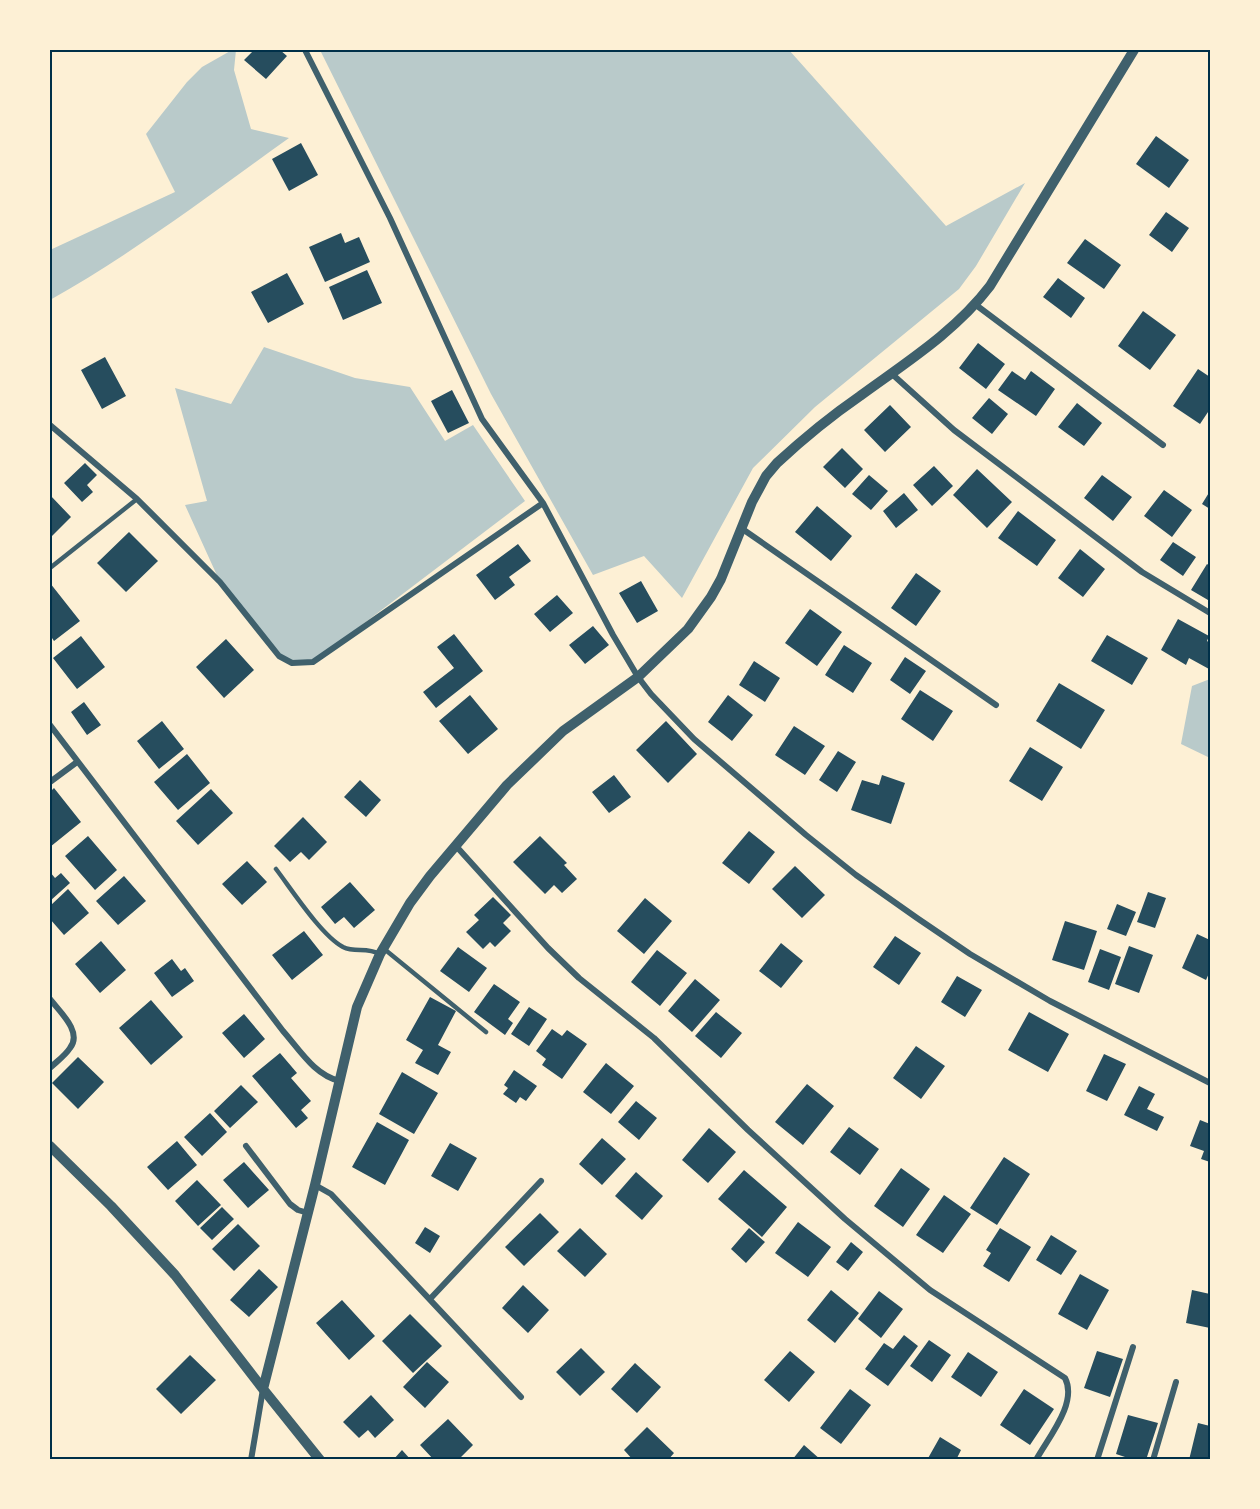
<svg xmlns="http://www.w3.org/2000/svg" width="1260" height="1509" viewBox="0 0 1260 1509" font-family="Mulish,sans-serif">
  <style>
    .green { fill: #b9caca }
    .building { fill: #264d5e }
    .lines { fill: none; stroke-linecap: round; stroke-linejoin: round }
    .service { stroke: #3f606c; stroke-width: 4.5 }
    .minor { stroke: #3f606c; stroke-width: 6 }
    .tertiary { stroke: #3f606c; stroke-width: 10 }
    .neatline { fill: none; stroke: #003049; stroke-width: 2 }
  </style>
  <rect width="100%" height="100%" fill="#fdf0d5"/>
  <path class="green" d="M232,50H236L234,70L251,129L289,138C211,194 134,253 50,300V250L175,192L146,134L187,82L202,67Z
    M320,50H789L946,226L1025,183L976,266L959,289L815,407L753,468L682,598L644,556L593,575L491,394Z
    M264,347L355,378L410,387L445,441L473,425L525,501L313,662L292,663L279,656L220,582L185,505L207,501L175,388L231,404Z
    M1210,679V758L1181,744L1192,686Z"/>
  <path class="building" d="M254,50H280L287,56L266,79L244,60Z
    M1156,136L1189,160L1169,188L1136,164Z
    M301,143L318,175L289,191L272,159Z
    M1166,212L1189,228L1172,252L1149,235Z
    M341,233L345,243L359,237L370,262L325,282L309,247Z
    M1085,239L1121,265L1104,289L1067,263Z
    M367,270L382,303L343,320L329,287Z
    M287,273L304,304L268,323L251,292Z
    M1058,278L1085,298L1071,318L1043,297Z
    M1143,311L1176,335L1150,370L1118,346Z
    M978,343L1005,364L986,389L959,368Z
    M105,357L126,396L102,409L81,370Z
    M1198,369L1210,377V409L1200,424L1173,406Z
    M1012,371L1025,380L1031,371L1055,389L1036,416L998,390Z
    M452,390L469,423L448,433L431,401Z
    M989,398L1008,414L992,434L972,418Z
    M1077,403L1102,423L1084,446L1058,427Z
    M890,405L911,427L885,452L864,430Z
    M842,448L863,469L845,488L823,467Z
    M85,463L97,475L87,485L93,492L82,502L64,483Z
    M934,466L953,486L932,506L913,485Z
    M977,469L1012,502L987,528L953,495Z
    M869,475L888,491L871,510L852,494Z
    M1102,475L1132,497L1113,521L1084,498Z
    M1164,490L1192,510L1172,537L1144,516Z
    M1210,491V509L1202,504Z
    M904,493L918,510L896,528L883,511Z
    M50,495L71,517L50,538Z
    M817,506L852,536L831,561L795,532Z
    M1018,511L1056,540L1037,566L998,538Z
    M129,532L158,561L126,592L97,563Z
    M1173,542L1196,557L1183,576L1160,560Z
    M518,544L531,561L509,577L515,585L495,600L476,575Z
    M1080,549L1105,569L1083,597L1058,578Z
    M1207,564L1210,566V597L1208,600L1191,590Z
    M916,573L941,591L916,626L891,608Z
    M641,581L658,611L637,623L619,593Z
    M50,583L80,621L54,641L50,635Z
    M557,595L573,613L550,632L534,614Z
    M810,609L842,632L817,666L785,643Z
    M1178,619L1209,636L1207,641L1210,643V666L1209,669L1189,658L1186,665L1161,650Z
    M593,626L609,645L585,664L569,645Z
    M454,634L483,671L436,708L423,692L454,668L437,647Z
    M1107,635L1148,658L1132,685L1091,661Z
    M81,636L105,667L77,689L53,658Z
    M226,639L254,670L224,698L196,667Z
    M844,645L872,663L853,693L825,675Z
    M905,657L926,671L910,694L890,680Z
    M754,661L780,678L765,702L739,685Z
    M1059,683L1105,710L1081,749L1036,721Z
    M920,690L953,711L933,741L901,719Z
    M470,695L498,729L468,754L439,721Z
    M728,695L753,715L732,741L708,722Z
    M84,702L101,725L87,735L71,712Z
    M162,721L184,749L159,769L137,741Z
    M666,721L697,754L668,783L636,750Z
    M794,726L825,746L805,775L775,755Z
    M1030,747L1063,767L1042,801L1009,781Z
    M838,751L856,762L837,792L819,780Z
    M187,754L210,783L178,810L154,782Z
    M614,775L631,797L609,813L592,792Z
    M882,775L905,783L891,824L851,810L862,780L879,785Z
    M360,780L381,800L366,817L344,797Z
    M54,788L81,822L50,847V792Z
    M211,789L233,813L198,845L176,821Z
    M303,817L327,842L309,860L301,852L290,862L274,846Z
    M749,831L775,852L749,884L722,863Z
    M88,836L117,870L95,890L65,856Z
    M540,836L567,863L564,865L577,879L562,893L554,885L545,894L513,862Z
    M247,861L267,882L242,905L222,884Z
    M795,866L825,895L802,918L772,889Z
    M50,872L55,878L61,873L70,883L50,901Z
    M124,876L146,901L118,925L96,901Z
    M350,882L375,910L354,928L344,917L335,924L321,907Z
    M68,889L89,913L64,935L50,919V906Z
    M1148,892L1166,898L1155,928L1137,922Z
    M493,897L511,915L503,923L511,931L495,947L490,942L483,949L466,932L479,920L474,915Z
    M645,898L672,921L644,954L617,931Z
    M1117,904L1136,912L1126,936L1107,929Z
    M1065,921L1097,931L1084,970L1052,960Z
    M304,931L323,955L292,980L272,955Z
    M1197,934L1210,940V971L1206,980L1182,968Z
    M895,936L921,953L899,985L873,967Z
    M101,941L126,970L100,993L75,964Z
    M781,943L803,961L781,988L759,971Z
    M1129,946L1153,955L1139,993L1115,984Z
    M458,947L487,968L469,992L440,971Z
    M1100,949L1121,957L1109,990L1088,982Z
    M657,950L687,973L660,1006L631,982Z
    M172,959L181,971L185,968L194,981L172,997L154,973Z
    M957,976L982,990L965,1017L941,1002Z
    M695,979L720,1000L692,1032L668,1011Z
    M494,984L520,1002L508,1019L513,1023L505,1035L474,1012Z
    M430,997L456,1011L438,1045L451,1052L438,1075L415,1063L423,1050L406,1040Z
    M151,1000L183,1037L151,1065L119,1028Z
    M529,1007L547,1019L529,1046L511,1034Z
    M716,1012L742,1033L721,1058L695,1036Z
    M1029,1012L1069,1034L1048,1072L1008,1050Z
    M244,1014L265,1039L244,1058L222,1033Z
    M552,1029L562,1036L567,1030L587,1044L562,1079L542,1065L546,1059L536,1051Z
    M916,1046L945,1066L921,1099L893,1078Z
    M280,1053L297,1073L291,1078L311,1101L301,1110L308,1118L296,1128L252,1076Z
    M1104,1054L1126,1064L1107,1101L1086,1091Z
    M78,1057L104,1082L78,1109L52,1083Z
    M606,1063L634,1086L611,1114L583,1092Z
    M514,1070L537,1086L526,1101L520,1097L516,1103L503,1094L508,1088L504,1085Z
    M402,1072L438,1093L414,1134L379,1114Z
    M807,1084L834,1106L803,1145L775,1122Z
    M241,1085L258,1102L230,1128L214,1111Z
    M1139,1086L1155,1094L1147,1109L1164,1117L1157,1131L1124,1115Z
    M636,1101L657,1118L639,1140L618,1122Z
    M210,1113L227,1132L202,1156L184,1137Z
    M1200,1120L1210,1124V1162L1201,1159L1204,1151L1190,1146Z
    M377,1122L409,1140L385,1185L352,1167Z
    M849,1127L879,1149L860,1175L830,1152Z
    M709,1128L736,1152L708,1183L682,1160Z
    M602,1138L626,1159L602,1185L579,1164Z
    M177,1141L197,1165L168,1190L147,1167Z
    M450,1143L477,1158L458,1191L431,1176Z
    M1004,1157L1030,1174L997,1225L970,1208Z
    M244,1162L269,1190L248,1208L223,1180Z
    M901,1168L930,1189L903,1227L874,1206Z
    M744,1170L787,1207L762,1237L718,1199Z
    M636,1172L663,1196L642,1220L615,1196Z
    M197,1180L221,1205L198,1226L175,1201Z
    M944,1195L971,1214L943,1253L916,1235Z
    M222,1207L234,1219L212,1240L200,1228Z
    M540,1213L559,1232L524,1266L505,1247Z
    M798,1222L831,1247L808,1277L775,1253Z
    M238,1224L260,1246L234,1271L212,1249Z
    M425,1227L440,1236L430,1253L415,1243Z
    M580,1228L607,1254L585,1277L557,1251Z
    M749,1228L765,1242L746,1263L731,1249Z
    M1000,1228L1031,1247L1009,1282L983,1266L991,1253L986,1250Z
    M1051,1235L1077,1251L1061,1275L1036,1260Z
    M851,1242L863,1252L848,1271L836,1262Z
    M259,1269L278,1287L249,1317L230,1300Z
    M1080,1274L1109,1290L1087,1330L1058,1314Z
    M523,1285L549,1310L528,1333L502,1308Z
    M831,1290L859,1313L835,1343L807,1320Z
    M1192,1290L1210,1294V1328L1186,1323Z
    M879,1291L903,1309L881,1338L858,1319Z
    M342,1300L375,1336L349,1360L316,1323Z
    M410,1314L442,1346L413,1373L382,1341Z
    M904,1335L918,1346L888,1386L865,1369L884,1343L893,1349Z
    M929,1340L951,1355L932,1382L910,1366Z
    M581,1348L605,1372L580,1396L556,1372Z
    M790,1351L815,1372L789,1402L764,1380Z
    M1097,1351L1123,1359L1110,1397L1084,1388Z
    M968,1352L998,1372L981,1397L951,1377Z
    M190,1355L216,1380L181,1414L156,1389Z
    M427,1362L449,1382L425,1408L403,1387Z
    M635,1363L661,1387L637,1413L611,1389Z
    M850,1389L871,1405L841,1444L820,1428Z
    M1024,1389L1054,1409L1030,1445L1000,1425Z
    M371,1395L394,1420L375,1438L368,1430L359,1438L343,1422Z
    M1128,1415L1158,1423L1146,1460H1134L1116,1454Z
    M448,1419L473,1445L458,1460H446L444,1457L441,1460H434L420,1445Z
    M1198,1423L1210,1426V1460H1189Z
    M647,1427L674,1453L668,1460H633L624,1450Z
    M940,1437L961,1450L956,1460H927Z
    M804,1445L821,1460H792Z
    M402,1450L411,1460H393Z"/>
  <g class="lines">
    <path class="service" d="M50,568L137,499
      M276,869C292,890 321,935 343,947C355,953 366,947 380,954
      M383,948L486,1032"/>
    <path class="minor" d="M305,50L390,218L482,419L543,503L613,635L638,677L651,694L694,739L806,835L856,875L917,918L970,954L1050,1001L1210,1083
      M976,305L1163,445
      M892,374L954,430L1142,572L1210,613
      M50,425L137,499L220,582L279,656L292,663L313,662L543,503
      M741,528L996,705
      M50,725L283,1031C299,1049 315,1076 340,1081
      M50,782L77,762
      M456,846L548,948L579,978L654,1038L748,1130L845,1219L930,1290L1065,1378C1078,1403 1048,1438 1036,1460
      M50,999C59,1011 83,1032 70,1048C65,1056 56,1062 50,1068
      M246,1146L290,1204L298,1210L308,1213
      M315,1185L331,1194L521,1397
      M430,1299L541,1181
      M251,1460L263,1389
      M1097,1460L1133,1347
      M1153,1460L1176,1382"/>
    <path class="tertiary" d="M50,1146L111,1206L175,1275L263,1389L320,1460
      M263,1389L315,1185L357,1007L380,954L410,903L430,876L507,785L563,731L638,677L688,629L711,597L721,579L752,502L766,476L777,463C803,439 831,416 860,396C905,363 955,332 990,286L1134,50"/>
  </g>
  <rect width="1260" height="1509" fill="none" stroke="#fdf0d5" stroke-width="102"/>
  <rect x="51" y="51" width="1158" height="1407" class="neatline"/>
</svg>
